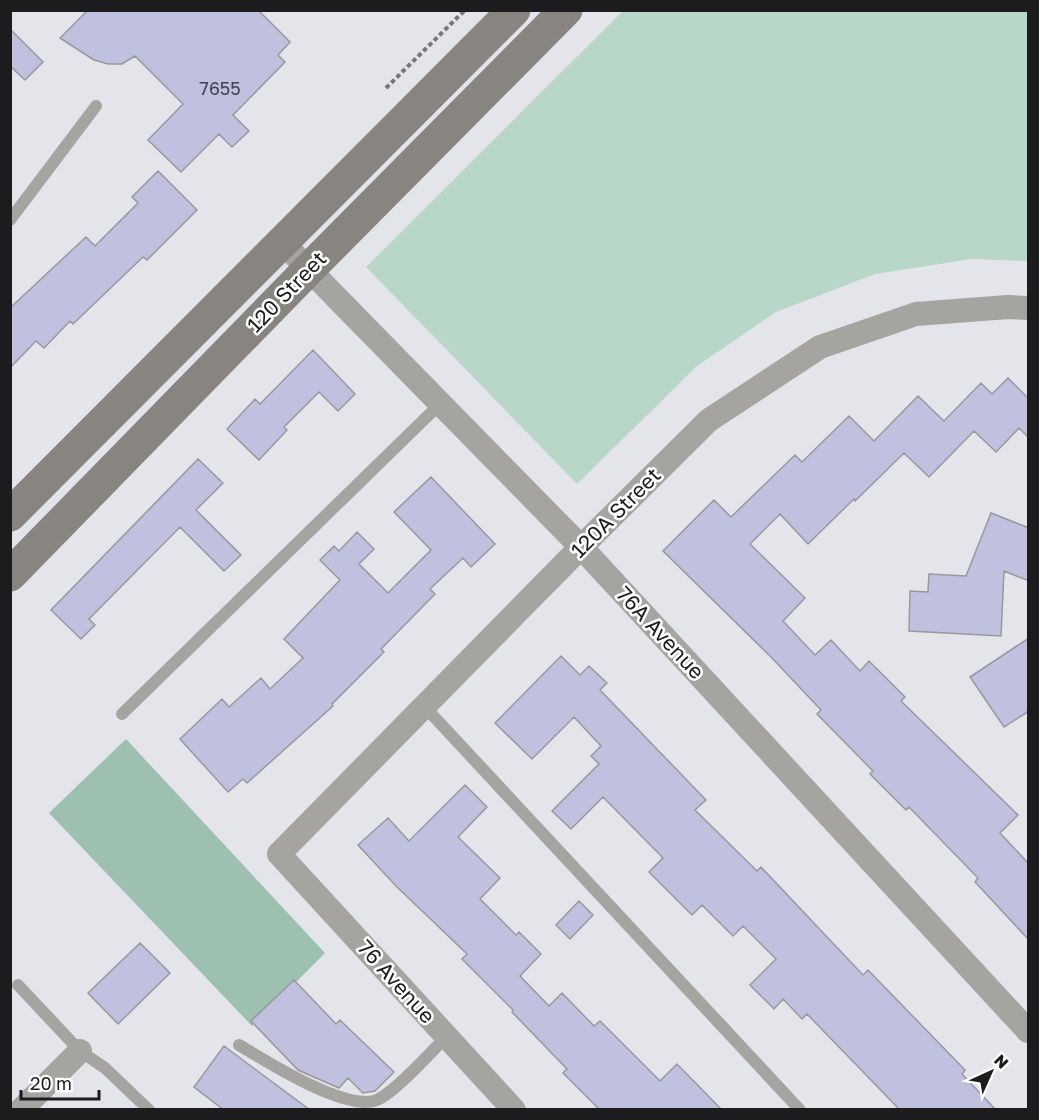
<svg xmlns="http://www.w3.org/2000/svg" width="1039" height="1120" viewBox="0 0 1039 1120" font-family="'Golos Text',sans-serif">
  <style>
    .green { fill: #b8d7c8 }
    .forest { fill: #9ec0b0 }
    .building { fill: #c0c0df; stroke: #98989e; stroke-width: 1.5 }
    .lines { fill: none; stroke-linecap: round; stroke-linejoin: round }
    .path { stroke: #76767b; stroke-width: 4; stroke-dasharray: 4.5 3; stroke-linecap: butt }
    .lane { stroke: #a6a4a1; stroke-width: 12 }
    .street { stroke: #a6a4a1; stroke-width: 24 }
    .secondary { stroke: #888581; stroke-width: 33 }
    .labels { text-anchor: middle; stroke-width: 5; stroke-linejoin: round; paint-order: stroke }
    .number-label { font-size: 18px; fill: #45454f }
    .street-label { font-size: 21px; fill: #1c1c1f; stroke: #fff }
  </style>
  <rect width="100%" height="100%" fill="#e4e4eb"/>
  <path class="green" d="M624,10L1028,11V261L972,259L875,274L776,312L697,366L577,484L366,267Z"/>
  <path class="forest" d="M126,739L325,953L252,1026L49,813Z"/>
  <path class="building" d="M88,10H258L290,42L278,55L285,62L233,115L249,131L232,147L219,134L181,172L148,140L183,104L135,56L122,64H108L94,60L60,38Z
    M10,29L43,62L25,80L10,66Z
    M158,171L197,210L147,260L143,257L73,324L70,321L44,348L36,341L10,368V308L86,237L95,246L138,203L132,197Z
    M313,350L355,394L338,411L319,392L284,427L287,430L259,460L227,429L255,399L260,404Z
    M1008,378L1029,399V438L1019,428L996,452L974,431L929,477L904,453L855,501L854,499L808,544L780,514L750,544L805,598L783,621L815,655L831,640L860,671L869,661L905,697L901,701L1018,815L1000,833L1029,864V940L975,882L978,878L909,807L906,810L870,774L873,771L817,714L821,710L772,658L663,551L714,500L731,517L795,455L802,462L849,416L874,441L918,396L944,421L981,383L992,394Z
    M198,459L223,483L196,510L241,555L224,571L180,527L89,619L95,625L81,639L51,610Z
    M431,477L495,544L471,567L463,558L430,589L435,594L381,649L384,652L332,704L333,706L247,783L243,779L228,792L180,739L222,699L229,707L261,678L270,689L303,658L284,639L340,580L320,560L334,546L339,551L357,532L374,549L359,564L388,593L431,550L394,512Z
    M991,513L1029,528V581L1004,571L1001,636L909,631L910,591L928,592L929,574L966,576Z
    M1029,638V711L1004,727L970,677Z
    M561,656L580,675L589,666L607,683L600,690L706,800L695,810L757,871L761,867L863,975L868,970L965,1070L962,1074L996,1110H900L807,1014L802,1019L783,999L774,1009L750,985L776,959L743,926L733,936L702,905L692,915L649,872L663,858L603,797L571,829L552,811L599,764L591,756L601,746L574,717L532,759L495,723Z
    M465,785L487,807L458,837L500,878L480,899L516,935L519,932L541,954L520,976L549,1006L562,993L594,1026L600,1021L660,1081L677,1064L722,1110H600L563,1073L567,1069L512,1012L513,1010L462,959L467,954L396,886L358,845L388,818L409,841Z
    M579,901L593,915L570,939L556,925Z
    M140,943L170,973L118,1024L88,993Z
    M294,980L336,1024L340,1020L394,1072L375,1091L363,1093L348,1078L339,1088L298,1070L251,1021Z
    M224,1046L310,1110H224L194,1087Z"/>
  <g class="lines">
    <path class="path" d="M386,88L465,10"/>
    <path class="lane" d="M10,220L96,106
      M425,707L800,1110
      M122,714L440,404
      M18,985L80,1051L105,1068L149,1110
      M239,1045C268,1062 341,1109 374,1101C391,1097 432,1051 446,1037"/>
    <path class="street" d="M283,243L581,547L1028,1031
      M21,1110L80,1051
      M514,1110L279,854L581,547L709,420L820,347L916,314L1008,307L1028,308"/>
    <path class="secondary" d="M10,515L514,10
      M10,575L309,269L566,10"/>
  </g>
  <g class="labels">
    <g class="number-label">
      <text x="220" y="95">7655</text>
    </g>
    <g class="street-label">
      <text transform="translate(287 292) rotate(-46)" y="7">120 Street</text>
      <text transform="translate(616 513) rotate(-45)" y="7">120A Street</text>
      <text transform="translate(660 633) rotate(47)" y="7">76A Avenue</text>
      <text transform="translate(396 982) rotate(48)" y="7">76 Avenue</text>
    </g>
  </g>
  <rect width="1039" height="1120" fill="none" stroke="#1c1c1f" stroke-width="24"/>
  <g transform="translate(991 1072) rotate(45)" stroke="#ffffff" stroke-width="4.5" paint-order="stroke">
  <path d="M0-4.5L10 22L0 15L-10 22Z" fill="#1c1c1f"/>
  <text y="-9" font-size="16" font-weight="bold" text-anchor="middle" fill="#1c1c1f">N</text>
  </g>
  <path d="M21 1090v9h78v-9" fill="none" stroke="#1c1c1f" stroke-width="3"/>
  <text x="30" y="1090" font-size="18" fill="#1c1c1f" stroke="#ffffff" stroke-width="4.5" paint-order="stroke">20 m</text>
</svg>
